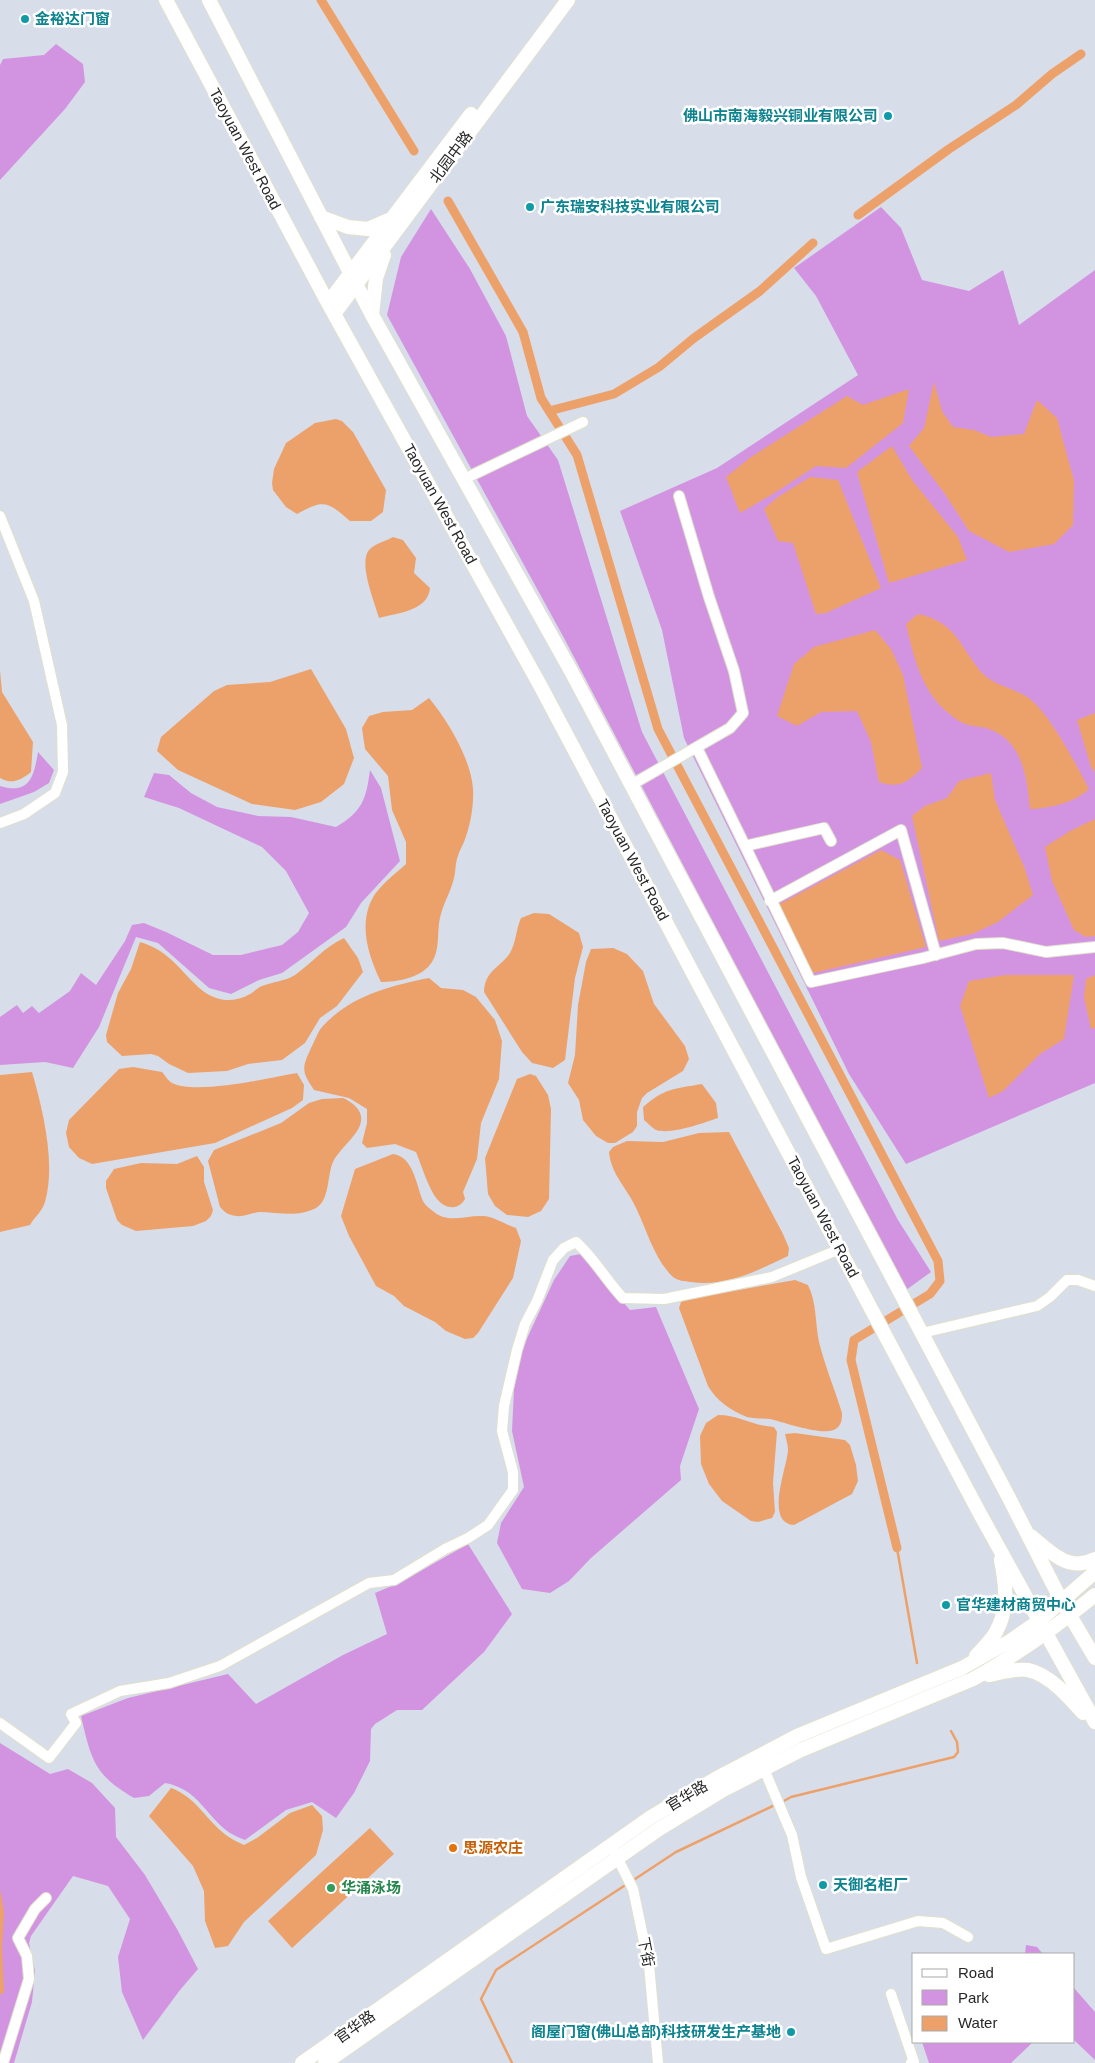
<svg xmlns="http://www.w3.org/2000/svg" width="1095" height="2063" viewBox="0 0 1095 2063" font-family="Arial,'Noto Sans SC',sans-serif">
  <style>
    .green { fill: #d294e1 }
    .water { fill: #eda16a }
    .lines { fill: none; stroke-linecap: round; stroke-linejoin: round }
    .stream { stroke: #eda16a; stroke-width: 2.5 }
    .canal { stroke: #eda16a; stroke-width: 9 }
    .street-casing { stroke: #e0e0cd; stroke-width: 12 }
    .secondary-casing { stroke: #e0e0cd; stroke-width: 16 }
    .street { stroke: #fff; stroke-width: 10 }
    .secondary { stroke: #fff; stroke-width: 14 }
    .culture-dot { fill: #0f9aa8; stroke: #fff; stroke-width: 2 }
    .food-dot { fill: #e8710a; stroke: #fff; stroke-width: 2 }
    .leisure-dot { fill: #2e9e5b; stroke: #fff; stroke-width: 2 }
    .labels { text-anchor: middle; stroke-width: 5; stroke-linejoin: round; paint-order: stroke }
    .culture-label { font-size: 15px; font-weight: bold; fill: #0d838f; stroke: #fff; text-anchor: start }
    .street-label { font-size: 15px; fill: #272727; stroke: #fff }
    .food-label { font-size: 15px; font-weight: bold; fill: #c56008; stroke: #fff; text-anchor: start }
    .leisure-label { font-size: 15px; font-weight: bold; fill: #27864d; stroke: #fff; text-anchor: start }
  </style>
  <rect width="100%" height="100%" fill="#d8ddea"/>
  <path class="green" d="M56,44L83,64L85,82L65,109L0,180V65L3,59L44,55Z
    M881,207L901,228L922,280L969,291L1003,270L1019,325L1095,270V1083L906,1164L849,1074L684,738L662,630L620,511L717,468L858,375L816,296L794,268Z
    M431,209L470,269L506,336L527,416L558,460L642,732L898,1220L931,1272L906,1290L564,638L387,315L401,257Z
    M38,752L54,770L49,783L34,792L0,804V786C30,795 34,776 38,752Z
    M370,770L381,788L400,861L361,903L346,927L282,973L259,980L231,994L209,988L158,943L136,937L99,1027L73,1068L45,1062L0,1065V1017L17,1005L23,1013L32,1006L39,1013L70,991L81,973L96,985L125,941L132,925L144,923L166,932L213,955H241L282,945L298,932L309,913L286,871L262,847L179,808L144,797L154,773L169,775L191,793L217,807L258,816L291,817L336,827C363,811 366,799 370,770Z
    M581,1254L630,1310L656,1307L699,1409L680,1466L681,1480L591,1558L569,1581L550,1593L522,1589L497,1543L501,1523L524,1487L512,1431L514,1389L523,1347L554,1280L570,1256Z
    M468,1544L512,1614L484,1652L422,1710H397L375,1724L371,1729L370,1761L354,1793L336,1818L312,1802L286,1810L245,1840C240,1838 235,1836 230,1833C205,1816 199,1789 165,1783L149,1796L134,1798C94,1775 91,1759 81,1716L128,1698L228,1674L256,1704L343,1655L387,1634L375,1593L401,1582Z
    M0,1743L50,1774L68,1769L92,1783L115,1808L116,1837L145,1875L177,1929L198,1969L180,1990L143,2040L122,1992L118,1957L130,1919L108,1886L73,1876L31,1936L29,1943L35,1971L32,2002L14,2063H0Z
    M1026,1945L1037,1947L1043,1954H1025Z
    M1074,1988L1095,2012V2060L1074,2040Z
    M922,2042H1033L1011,2063H929Z"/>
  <path class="water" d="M934,382L942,411L953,427L974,430L991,437L1024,434L1037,400L1057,418L1074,481L1073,525L1054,544L1009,552L969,531L945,494L909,446L924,428Z
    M909,389L903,423L846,468L816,466L776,492L740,513L726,477L751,457L847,396L863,405Z
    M336,419L342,421L353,432L386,490L383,512L371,521H350C327,501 324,499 297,514L286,507L273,490L272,483L274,469L286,443L315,423Z
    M892,446L912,480L958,537L967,560L889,583L857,472Z
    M810,477L838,480L881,588L826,613L816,614L793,543L778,541L764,509L778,497Z
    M393,537L403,540L416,558L414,573L430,588C428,611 397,613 379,618C375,603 358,563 369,550C374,544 386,541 393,537Z
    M918,614C958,623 959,647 983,674C992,684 1015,689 1027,697C1048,710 1077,766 1089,789C1074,803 1050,808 1030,809C1027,778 1023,741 989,729C981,726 971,727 963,723C957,721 950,714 945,710C921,689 913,654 906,624Z
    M875,630L891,649L903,675L922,768C908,782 899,789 879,782L871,742L857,711L821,712L797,726L777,716L794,664L814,647Z
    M311,669L346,729L354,758L344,784L321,802L295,810L252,804L178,770L157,751L161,737L214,691L227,685L270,682Z
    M0,670L2,692L33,742L31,772C21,780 12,785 0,778Z
    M429,698C448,721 471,759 473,789C474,806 470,827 464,842C462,847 459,851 458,856C455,863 456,871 454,878C451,891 444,902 441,914C436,930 441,948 432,962C422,978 397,982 381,982C368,955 357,922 375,894C383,883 396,873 406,864V842L392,810L388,776L365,749L362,728L369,716L383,712L412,710Z
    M1095,713V772L1091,767L1077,720Z
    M991,773L995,800L1025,869L1033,895L998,922L972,934L939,941L912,816L925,806L947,798L959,781Z
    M1095,819V936L1086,937L1074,930L1052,881L1045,847L1070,831Z
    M881,850L900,860L926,947L813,973L778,905Z
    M534,913L549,914L579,933L583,947L575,978L565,1060L553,1068L532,1063L522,1052L484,992C485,970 500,968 510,953C516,943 516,929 521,918Z
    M344,938L358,958L363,972L337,1006L320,1018L305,1043L282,1060L248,1064L227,1071L188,1073L169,1064L158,1056L151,1054L122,1056L107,1042L106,1035L118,993L131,969L140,942C171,951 180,972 203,991C218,1002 234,1003 250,994C254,992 257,988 262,986C272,982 286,981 295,975C312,963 324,947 344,938Z
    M613,948L627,954L643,971L654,1004L685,1046L689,1059L683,1071L647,1093L642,1098L637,1112V1126L633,1132L615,1143H608L596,1136L583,1120L579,1100L568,1083L575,1055L578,1005L586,962L591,949Z
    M1005,975H1074L1064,1039L1040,1054L1003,1091L989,1098L960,1006L969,981Z
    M1095,975V1028L1091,1029L1084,997L1086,979Z
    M429,978L441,988L463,990L476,997L495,1020L502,1041L499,1079L481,1123L477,1159L463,1192L465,1199C458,1211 445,1209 437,1199C429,1190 421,1164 416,1152L395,1144L367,1148L362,1143L367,1123V1109L349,1098L314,1090C301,1071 302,1068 311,1048C315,1041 317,1033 322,1027C350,996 389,986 429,978Z
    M133,1067L162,1072C165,1075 168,1081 172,1083C197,1095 268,1078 297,1073L304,1085L303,1100L292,1108L215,1143L92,1164L79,1158L69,1147L66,1133L69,1120L119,1069Z
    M32,1072C43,1110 56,1164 45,1202C43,1210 34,1218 30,1225L0,1232V1075Z
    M530,1074L536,1076L548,1095L551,1109L549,1199L541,1211L528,1217L507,1215L495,1206L488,1194L485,1158L517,1079Z
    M702,1084L716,1103L718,1118C703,1123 671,1135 656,1130C652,1128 648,1123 644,1120L643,1107C665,1088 674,1089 702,1084Z
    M343,1098C352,1102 363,1110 361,1121C360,1134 339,1149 333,1162C327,1175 330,1200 316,1208C297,1218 278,1212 259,1212C252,1213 244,1217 236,1216C229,1215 225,1213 220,1207L208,1161L214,1150L281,1123L309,1103L322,1099Z
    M729,1132L783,1234L789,1248L788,1256C756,1271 727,1287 691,1282C684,1281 678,1281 673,1277C655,1260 647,1231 637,1210C628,1189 611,1175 609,1152L613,1147L627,1141L663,1142L699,1133Z
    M393,1154C414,1157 416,1185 423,1201C425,1205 430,1209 434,1212C449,1224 466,1215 483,1216C493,1216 506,1225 516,1228L521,1241L513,1278L478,1333L473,1338L465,1339L446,1331L435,1322L404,1306L394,1296L376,1286L349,1236L341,1216L355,1169Z
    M197,1156L204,1167V1182L213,1210L211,1216L206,1221L193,1226L136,1231L122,1225L117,1220L106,1188V1181L114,1169L141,1163L177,1164Z
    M795,1280L808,1285C817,1304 815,1322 819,1342C825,1366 835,1390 842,1413C842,1418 842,1424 837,1428C826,1438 784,1422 770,1419C762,1418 754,1419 747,1417C731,1411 716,1400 708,1386L679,1308L681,1302L688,1299Z
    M718,1415C739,1415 753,1426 774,1427L777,1432L773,1483L775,1512L772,1518L758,1522L751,1521L722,1501L709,1484L701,1464L700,1436L706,1423Z
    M795,1433L845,1440L850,1445L856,1465L858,1481L852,1494L794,1525C764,1523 787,1468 788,1450C788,1445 786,1439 785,1434Z
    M171,1788C196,1797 206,1820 226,1835C231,1839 238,1842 244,1845L257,1838L290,1813L312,1805L322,1816L323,1830L316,1855L244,1922L228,1946L215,1948L205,1921L204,1891L193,1866L149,1816Z
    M370,1828L394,1854L292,1948L268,1921Z
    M0,1889L4,1912L2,1948L4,1992L0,1995Z"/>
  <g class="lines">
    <path class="stream" d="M897,1548L917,1663
      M782,1802L791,1797L954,1757L958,1752L957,1742L951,1731
      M632,1881L676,1852L777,1804
      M512,2063L481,1999L496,1970L627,1884"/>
    <path class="canal" d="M321,0L414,151
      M448,201L523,332L541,398L577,455L658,729L938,1261L940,1281L930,1294L854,1340L851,1360L897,1548
      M858,215L949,149L1016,105L1052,74L1081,54
      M549,411L614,394L659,367L694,338L760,291L813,243"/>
    <defs>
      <path id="street" d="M464,479L583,422
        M0,516L34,601L62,725L63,772L55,793L24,814L0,823
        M697,748L745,846L824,828L831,841
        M631,785L730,728L743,713L734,671L709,597L679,496
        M745,846L811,982L923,958L976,944L1003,943L1046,952L1095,947
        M770,901L901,830L936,955
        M922,1333L1037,1306L1050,1297L1067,1280H1078L1095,1286
        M0,1723L49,1758L76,1723L71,1714L120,1691L169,1683L220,1666L369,1583L394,1580L445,1549L468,1538L488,1525L513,1490V1472L502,1431L504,1406L517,1350L525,1324L537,1301L553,1260L564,1248L576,1242C594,1258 606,1280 623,1298L664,1299L772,1277L840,1249
        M764,1769L792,1835L801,1877L826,1949L918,1921L943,1923L968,1937
        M615,1853L633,1889L649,1965L658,2063
        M891,1994L914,2062L911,2063
        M3,2063L29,1979L27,1956L18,1938L35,1909L46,1898"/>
      <path id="secondary" d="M166,0L328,303L541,687L979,1512L1095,1722
        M209,0L372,315L571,671L1008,1496L1062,1602L1095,1658
        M321,217L348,227L368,229L391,219
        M328,303L471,114
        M334,314L568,0
        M372,315L376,278L384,255
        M1031,1536C1050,1552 1069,1573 1095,1559
        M976,1656C982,1649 991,1641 996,1632C1009,1608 1006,1586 1001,1560
        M989,1675C1000,1673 1016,1668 1028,1670C1049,1674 1070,1698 1083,1713
        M302,2063L651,1817L717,1778L797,1736L962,1668L1010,1641L1039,1621L1095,1572
        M325,2063L659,1829L723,1790L801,1750L973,1679C1017,1655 1056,1627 1095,1595"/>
    </defs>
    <use href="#street" class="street-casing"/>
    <use href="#secondary" class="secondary-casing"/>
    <use href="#street" class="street"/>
    <use href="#secondary" class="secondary"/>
  </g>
  <g class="culture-dot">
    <circle cx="25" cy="19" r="5"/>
    <circle cx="888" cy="116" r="5"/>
    <circle cx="530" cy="207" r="5"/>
    <circle cx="946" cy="1605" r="5"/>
    <circle cx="823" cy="1885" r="5"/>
    <circle cx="791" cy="2032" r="5"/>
  </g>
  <circle class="food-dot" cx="453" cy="1848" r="5"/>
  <circle class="leisure-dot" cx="331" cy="1888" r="5"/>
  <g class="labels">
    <g class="culture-label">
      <text x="35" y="24">金裕达门窗</text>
      <text x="878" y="121" text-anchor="end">佛山市南海毅兴铜业有限公司</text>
      <text x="540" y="212">广东瑞安科技实业有限公司</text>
      <text x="956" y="1610">官华建材商贸中心</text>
      <text x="833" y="1890">天御名柜厂</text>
      <text x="781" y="2037" text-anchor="end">阁屋门窗(佛山总部)科技研发生产基地</text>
    </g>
    <g class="street-label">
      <text transform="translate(245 149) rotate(62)" y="5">Taoyuan West Road</text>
      <text transform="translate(451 157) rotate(-53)" y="5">北园中路</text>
      <text transform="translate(440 504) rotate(61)" y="5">Taoyuan West Road</text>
      <text transform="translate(633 860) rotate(62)" y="5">Taoyuan West Road</text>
      <text transform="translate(823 1217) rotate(62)" y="5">Taoyuan West Road</text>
      <text transform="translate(687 1796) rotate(-31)" y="5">官华路</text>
      <text transform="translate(646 1952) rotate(79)" y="5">下街</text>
      <text transform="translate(355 2027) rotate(-35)" y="5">官华路</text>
    </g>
    <g class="food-label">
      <text x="463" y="1853">思源农庄</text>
    </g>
    <g class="leisure-label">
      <text x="341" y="1893">华涌泳场</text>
    </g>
  </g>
  <rect x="912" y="1953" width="162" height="90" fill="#ffffff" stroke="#a9a9a9"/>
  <rect x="922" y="1969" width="25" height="8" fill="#ffffff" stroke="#a9a9a9"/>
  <text x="958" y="1978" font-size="15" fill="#272727">Road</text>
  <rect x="922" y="1990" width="25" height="15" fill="#d294e1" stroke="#a9a9a9"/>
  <text x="958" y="2003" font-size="15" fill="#272727">Park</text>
  <rect x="922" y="2016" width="25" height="15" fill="#eda16a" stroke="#a9a9a9"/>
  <text x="958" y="2028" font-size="15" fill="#272727">Water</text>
</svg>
